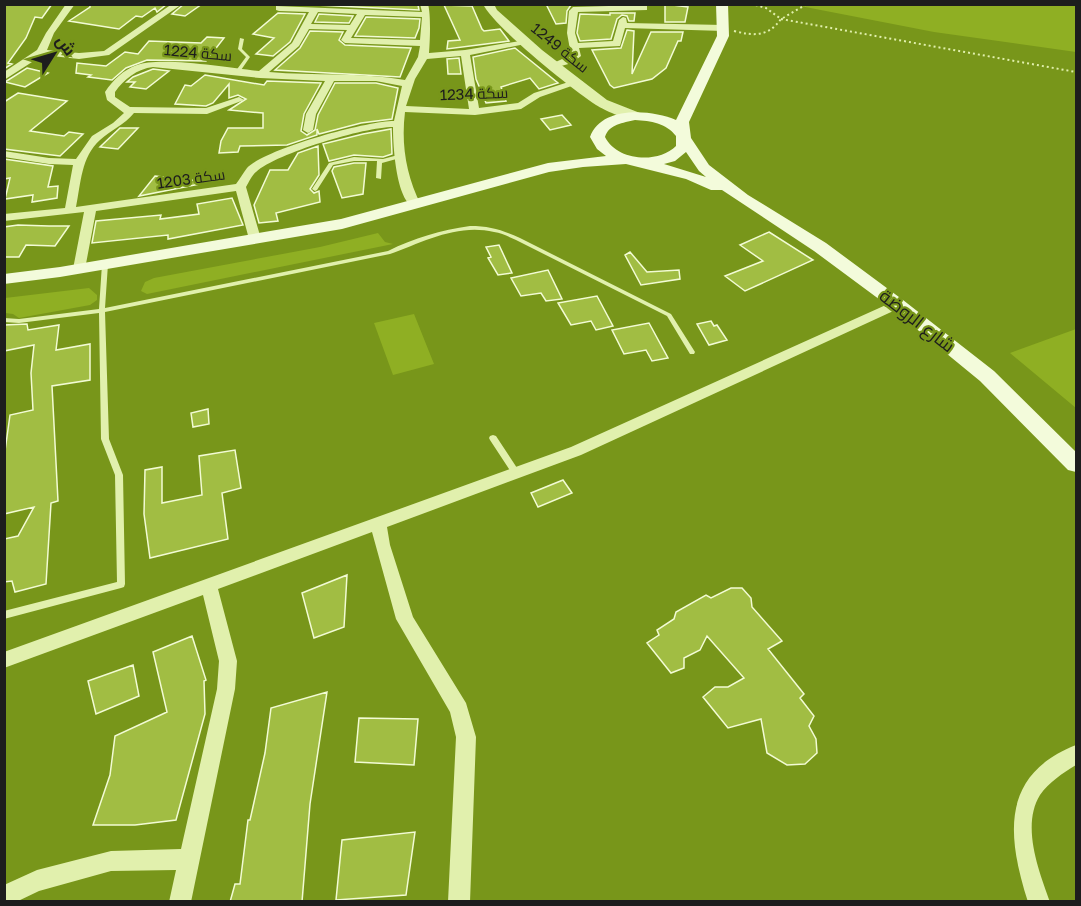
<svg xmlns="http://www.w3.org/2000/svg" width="1081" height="906" viewBox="0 0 1081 906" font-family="'Golos Text',Cairo,sans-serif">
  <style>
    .green { fill: #8faf23 }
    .building { fill: #a1bd43; stroke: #f2fbd4; stroke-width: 1.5 }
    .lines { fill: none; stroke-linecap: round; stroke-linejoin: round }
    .path { stroke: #e1f0ad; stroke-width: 2; stroke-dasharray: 2 3; stroke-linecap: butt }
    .service { fill: #e1f0ad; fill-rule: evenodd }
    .minor { fill: #e1f0ad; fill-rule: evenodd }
    .tertiary { fill: #e1f0ad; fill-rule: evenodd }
    .secondary { fill: #f3fbdb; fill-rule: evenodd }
    .labels { text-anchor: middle; stroke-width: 4.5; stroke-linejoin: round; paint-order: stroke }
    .far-street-label { font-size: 15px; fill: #1d1d1d; stroke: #78961a }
    .street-label { font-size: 18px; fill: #1d1d1d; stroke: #78961a }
  </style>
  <rect width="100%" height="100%" fill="#78961a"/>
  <path class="green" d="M795,5H1076V52L934,32Z
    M378,233L385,242L393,244L147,294L141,291L145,282L154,278L320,247Z
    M89,288L97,295V300L90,305L19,318L13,314L5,313V298Z
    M414,314L434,364L393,375L374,323Z
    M1076,329V408L1010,353Z"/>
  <path class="building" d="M52,4L42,18L35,17L26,38L8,63L12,64L4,69V5Z
    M90,4H167L157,12L155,8L142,17L136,16L119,29L69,21L90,7Z
    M184,4H202L185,16L172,14Z
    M294,4L418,5L419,10Z
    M546,4H581V5H571L567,11L566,23L556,24Z
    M665,4L688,7L685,22H665Z
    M444,5L472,6L482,29L484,31L500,29L509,41L447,49L448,41L460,40Z
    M278,13L305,14L290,42L273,56L256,54L274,38L253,34Z
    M610,13H635L634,21H629L627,16L622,15L617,19L611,39L580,41L577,33L580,14L610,15Z
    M319,14L353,16L349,23L315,22Z
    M366,17L420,19L419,28L415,38L355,36Z
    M627,30L634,31L632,74L651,32H683L681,41H678L666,68L652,79L614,88L610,85L592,50L621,48Z
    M310,31L343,32L339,40L345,45L411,48L400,77L275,70L300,48Z
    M207,37L224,38L206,61L147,60L126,68L112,80L88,77L91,75L76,73L77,63L106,66L125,52L138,54L149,41L201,43Z
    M515,48L558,83L539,89L530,78L501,87L506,101L486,103L476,79L473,57Z
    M459,58L461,74H448L447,59Z
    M27,68L48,73L25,87L5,82Z
    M153,69L169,71L146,89L130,87L135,82H127L133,77Z
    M205,75L264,85L267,81L321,83L304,114L301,131L307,135L315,130L318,115L335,83H376L398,88L392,119L361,123L319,134L317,129V135L287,145L240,146L238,152L219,153L221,141L228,128H263V113L229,110L246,99L238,95L229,98V84L213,103L206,106L175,104L185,85L191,86Z
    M18,93L67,101L30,131L64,136L69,132L83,134L60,156L4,149V102Z
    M562,115L571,125L550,130L541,119Z
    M120,128H138L118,149L100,147Z
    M391,129L392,154L383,157L354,155L329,161L323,144L363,134Z
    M318,146L319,175L310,189L314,193L319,191L320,202L276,213L278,221L259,223L254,205L270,170H288L298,153Z
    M4,159L53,166L48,187L58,186L57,198L32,202L33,195L5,199L10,178L4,179Z
    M354,163H366L363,194L342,198L332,171L334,167Z
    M155,176L199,181L200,184L139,196Z
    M232,198L243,225L168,239V235L92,243L96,221L161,215L160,219L199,214L197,204Z
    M18,225L49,226H69L55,246L26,245L19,257H4V227Z
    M769,232L813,260L745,291L725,276L763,261L740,245Z
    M499,245L512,273L498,275L488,258L491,257L486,247Z
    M630,252L647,272L679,270L680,279L641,285L625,255Z
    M548,270L562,299L546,301L541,293L521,296L511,278Z
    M597,296L613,326L596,330L591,321L571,325L558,303Z
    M711,321L714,326L717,325L727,340L709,345L697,324Z
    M649,323L668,358L652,361L646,350L624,354L612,330Z
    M27,324L28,330L59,325L56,350L90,344V380L52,386L58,501L51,503L46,584L15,592L12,581L4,582V539L18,536L34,507L4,514V458L10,415L33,410L31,373L34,345L4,351V325Z
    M208,409L209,424L193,427L191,413Z
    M235,450L241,488L222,493L228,539L150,558L144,514L145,470L162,467V503L202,495L199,456Z
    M563,480L572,493L538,507L531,493Z
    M347,575L344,627L314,638L302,593Z
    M731,588H742L751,598L752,607L782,641L768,649L804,694L800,698L814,716L809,726L816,739L817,753L805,764L787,765L767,753L761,719L728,728L703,697L715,687H728L744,678L707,636L700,650L684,658V668L671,673L647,643L659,635L657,630L674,619L676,612L706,595L711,598Z
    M192,636L206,680L204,681L205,714L176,820L135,825H93L110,775L115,736L167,712L153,652Z
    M133,665L139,696L96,714L88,681Z
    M327,692L310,804L302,902H230L235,884H240L248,820H250L265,753L271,708Z
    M359,718L418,719L414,765L355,762Z
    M415,832L406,895L336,900L342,840Z"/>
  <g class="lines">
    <path class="path" d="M783,18L807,4
      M781,19L1076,72
      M734,31C754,36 768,37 781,19L766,8L752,4"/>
    <path class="service" d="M240,38L244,39L242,49L250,57L239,73H237L235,72L246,57L238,49Z
      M398,155L400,156V158L382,163L381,179L376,178L377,161H354L333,165L317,190L315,191L312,189L329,163L354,157L383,159Z
      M470,226C490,226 502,230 520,238L671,314L695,352L694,354H690L667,316L516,240C509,237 502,233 494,232C458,223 423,242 390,254L105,312L109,439L123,475L125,584L124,587L121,588L4,619V611L117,582L115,475L101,439L99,313L19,323L4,322V318L19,319L99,309L102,264L105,262L108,264L105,308L388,251C414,238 441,230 470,226Z
      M493,435L496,436L519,471L520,473L519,475H513L490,440L489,438L490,436Z"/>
    <path class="minor" d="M66,4H75L54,33L47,50L79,53L104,51L172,4H182L109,55L79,59L43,55L4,80V72L37,50L46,33Z
      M420,4H428C431,15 430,41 429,53L465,50L526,40L530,43L470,55L479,108L518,103L534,93L578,79L583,82L540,97L521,109L475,115L405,112C401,144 406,175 421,205L415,208C396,202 393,145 393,127C365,127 277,153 256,172C252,175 249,182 246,187L261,239L259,242H251L249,239L236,191L96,211L85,269L79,273L73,269L84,212L4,221V214L65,208L73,165L49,164L4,157V151L49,158L76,159L92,136L113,123L124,113L107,100L105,92C113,80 123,70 137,65C160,56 231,68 259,71L292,43L309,12L279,11L276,10V6L422,12ZM318,12L357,14L350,25L311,24ZM365,15L422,17L420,40L351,38ZM309,29L347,30L341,40L345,43L420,46L418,57L405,80C360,72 314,76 269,72L299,46ZM461,56L469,109L406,106L415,79L427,59ZM153,67L260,78L325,81L306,114L303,130L308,133L313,130L316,114L334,81H376L402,86L394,121C366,121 265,149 247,168C243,173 240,179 236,184L76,207C81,183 81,157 100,140C111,130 124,125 134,113L207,114L244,100L239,97L206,108L130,107L115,97V92C124,79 137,69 153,67Z
      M644,5L647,6V10L578,12L575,33L578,43L613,41L619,20L623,17L626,18L627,23L724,25L728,28L724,31L625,28L620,46L579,48L581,56L572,63L554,68L549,65L571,55L567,33L569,11L573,7Z
      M897,300L902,301L903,304L902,307L581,455L387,527L390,545L413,617L466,703L476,737L470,902H448L456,737L450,712L396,619L372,532L218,589L237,661L235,689L191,902H169L176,870L111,871L39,891L16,902H4V885L37,870L111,851L181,849L217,689L219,661L203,595L4,668V652L571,447Z
      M1076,745V765C1063,773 1049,782 1040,795C1021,826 1039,871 1050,902H1028C1007,836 1000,775 1076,745Z"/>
    <path class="tertiary" d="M483,4H494L497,10L542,50L607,100L640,113L642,116L640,119C629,122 606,111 596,105C573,90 494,27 483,4Z"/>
    <path class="secondary" d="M716,4H728L729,36L689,122L691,138L709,165L748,195L826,243L903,300L994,371L1076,452V472L1068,470L980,381L891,308L814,251L722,190H711L686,179L626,164L583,167L549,172L342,229L60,277L4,284V274L60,267L341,219L548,163L606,156L597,149L590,137C601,106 650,109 676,120L717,36ZM635,120C651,121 666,123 676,136V146C658,164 617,161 605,137C609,124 623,123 635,120ZM686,152L699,171L706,177L664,164L675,161Z"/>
  </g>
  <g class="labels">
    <g class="far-street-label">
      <text transform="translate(560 48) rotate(39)" y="5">سكة 1249</text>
      <text transform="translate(198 53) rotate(5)" y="5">سكة 1224</text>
      <text transform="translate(474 94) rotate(-2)" y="5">سكة 1234</text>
      <text transform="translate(191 179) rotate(-8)" y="5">سكة 1203</text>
    </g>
    <g class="street-label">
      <text transform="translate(917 321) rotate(38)" y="6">شارع الروضة</text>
    </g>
  </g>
  <rect width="1081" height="906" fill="none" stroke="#1d1d1d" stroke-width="12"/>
  <g transform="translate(54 54) rotate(53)" stroke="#78961a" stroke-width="4.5" paint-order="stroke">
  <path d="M0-4.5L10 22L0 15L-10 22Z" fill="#1d1d1d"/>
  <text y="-9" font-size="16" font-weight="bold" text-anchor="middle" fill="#1d1d1d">ش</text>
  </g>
</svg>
